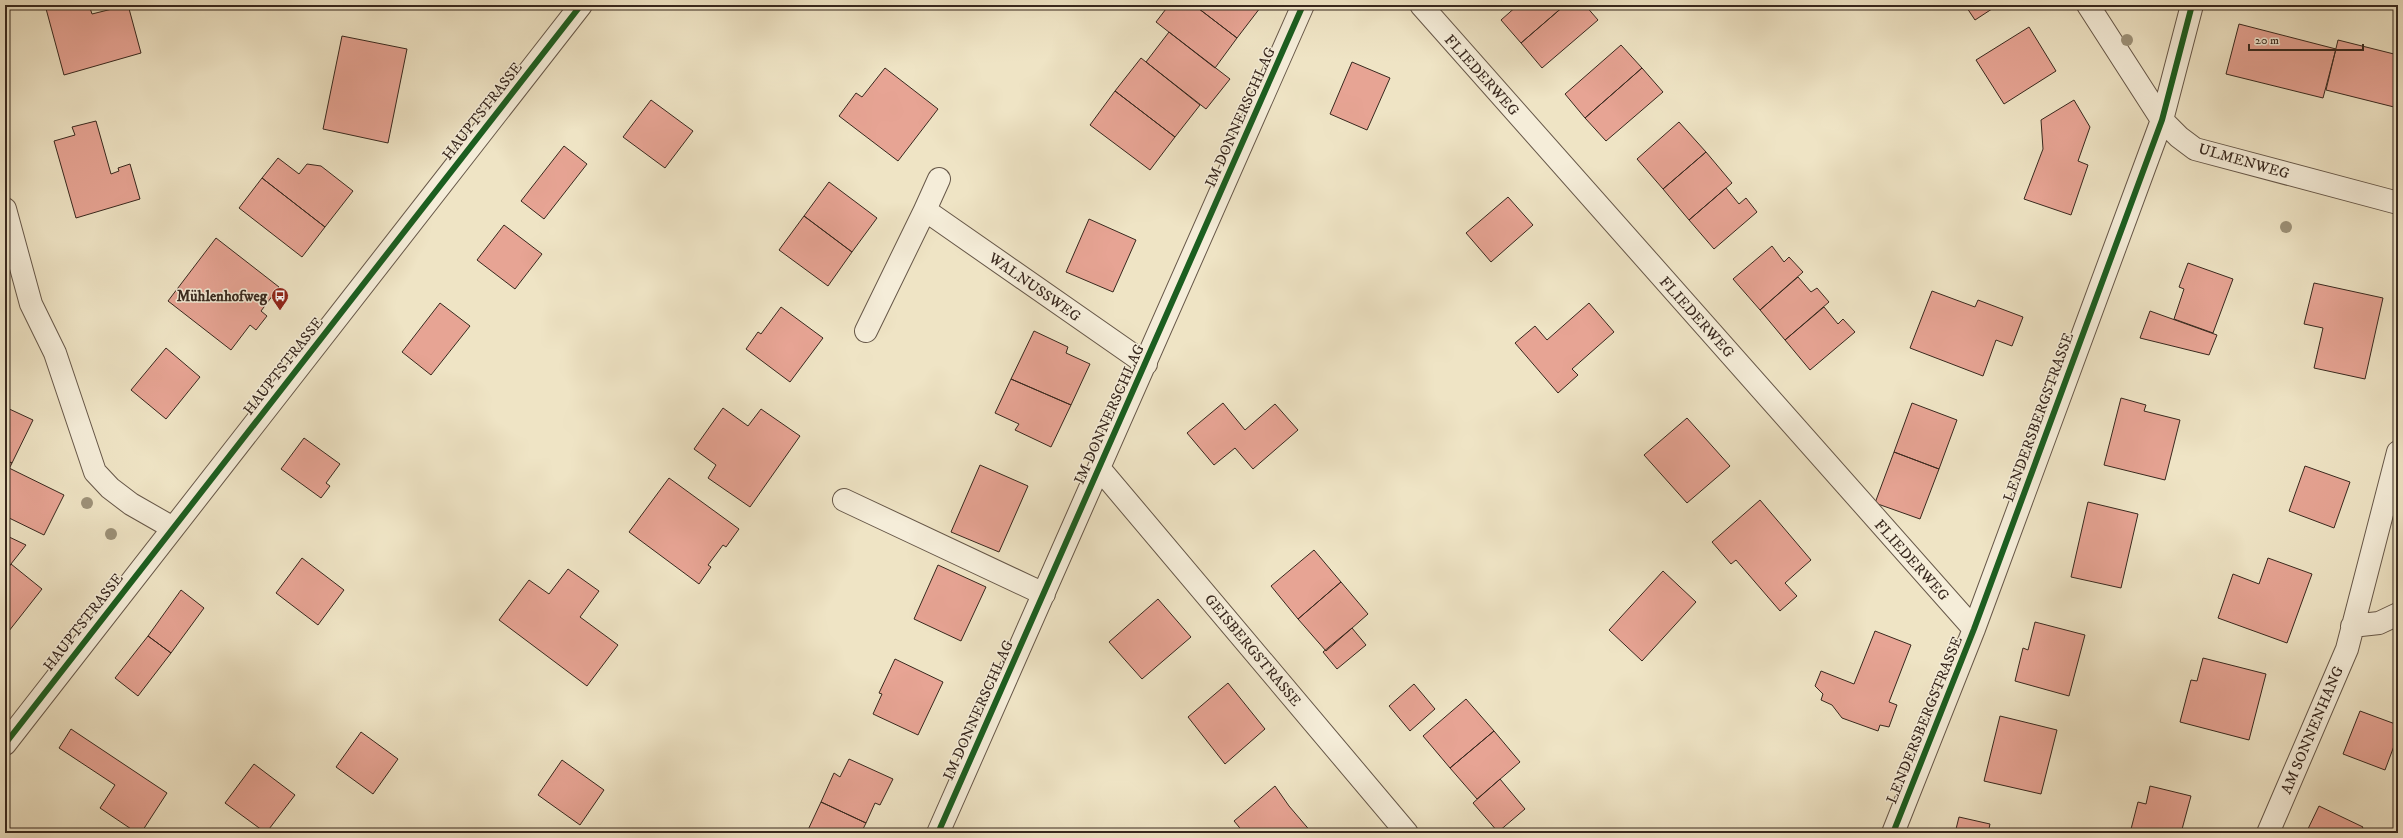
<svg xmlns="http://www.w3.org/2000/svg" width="2403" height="838" viewBox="0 0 2403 838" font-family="'IM FELL DW Pica',serif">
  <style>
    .building { fill: #e7a494; stroke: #38281e }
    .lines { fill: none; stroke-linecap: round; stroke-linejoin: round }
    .minor-casing { stroke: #665748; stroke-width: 24 }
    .minor { stroke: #f5edd9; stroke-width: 22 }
    .cycleway-casing { stroke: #f5edd9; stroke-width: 8 }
    .cycleway { stroke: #1b5e20; stroke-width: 6 }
    .tree { fill: #9d9279 }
    .labels { text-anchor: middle; stroke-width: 3; stroke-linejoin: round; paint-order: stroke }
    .street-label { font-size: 15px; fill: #38281e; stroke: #f5edd9 }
    .poi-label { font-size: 15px; font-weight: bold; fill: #38281e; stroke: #f5edd9; text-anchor: end }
  </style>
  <rect width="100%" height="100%" fill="#efe4c5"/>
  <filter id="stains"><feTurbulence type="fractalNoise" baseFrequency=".005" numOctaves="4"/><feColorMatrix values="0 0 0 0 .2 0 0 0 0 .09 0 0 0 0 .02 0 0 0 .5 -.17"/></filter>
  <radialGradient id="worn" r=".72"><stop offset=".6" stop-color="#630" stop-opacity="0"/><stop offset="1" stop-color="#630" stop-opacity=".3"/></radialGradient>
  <path class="building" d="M45,5H89L92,14L128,5L141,53L64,75Z
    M1169,5H1194L1237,38L1215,68L1156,22Z
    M1194,5H1256L1260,8L1237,38Z
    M1518,5H1565L1521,43L1501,20Z
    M1565,5H1585L1598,20L1542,68L1521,43Z
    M1965,5H1998L1975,20Z
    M2239,24L2336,49L2323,98L2226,74Z
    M2029,27L2056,71L2004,104L1976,60Z
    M1169,32L1230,79L1206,109L1146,62Z
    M342,36L407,49L388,143L323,129Z
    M2338,40L2398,55V108L2326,90Z
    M1621,45L1642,68L1585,118L1565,94Z
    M1141,58L1200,105L1175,137L1115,91Z
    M1352,62L1390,78L1367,130L1330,114Z
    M885,68L938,109L898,161L839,116L856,93L862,97Z
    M1642,68L1663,92L1606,141L1585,118Z
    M1115,91L1175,137L1150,170L1090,125Z
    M651,100L693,131L665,168L623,137Z
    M2074,100L2090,127L2078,161L2088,165L2071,215L2024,199L2043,149L2041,120Z
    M96,121L111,174L119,171L118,168L130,164L140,199L76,218L54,141L75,135L72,127Z
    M1679,122L1706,152L1663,189L1637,159Z
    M564,146L587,164L544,219L521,201Z
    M1706,152L1732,183L1689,220L1663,189Z
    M278,158L299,174L307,164L321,166L353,191L325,227L262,178Z
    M262,178L325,227L302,257L239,208Z
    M829,182L877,218L852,252L804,216Z
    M1726,188L1739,204L1746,198L1757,212L1714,249L1689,220Z
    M1508,197L1533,225L1491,262L1466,233Z
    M804,216L852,252L828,286L779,250Z
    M1089,219L1136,240L1113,292L1066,272Z
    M504,225L542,254L515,289L477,260Z
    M216,238L279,287L261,311L267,316L256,330L250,325L231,350L168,301Z
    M1772,246L1784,262L1789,257L1803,272L1760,310L1733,279Z
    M2188,263L2233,279L2213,333L2174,319L2184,289L2179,287Z
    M1798,277L1811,292L1817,288L1829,302L1785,340L1760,310Z
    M2314,283L2383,298L2365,379L2314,368L2323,328L2304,324Z
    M1932,291L1975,307L1978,300L2023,317L2012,346L1996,340L1983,376L1910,348Z
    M440,303L470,326L431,375L402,352Z
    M1589,303L1614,332L1572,369L1578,375L1558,393L1515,343L1535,326L1547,340Z
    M781,307L823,338L790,382L746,349L758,332L761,334Z
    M1824,307L1838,324L1843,319L1855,332L1810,370L1785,340Z
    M2150,311L2217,335L2209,355L2140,338Z
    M1034,331L1068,347L1066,353L1090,364L1071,405L1011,379Z
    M166,348L200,377L166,419L131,390Z
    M1011,379L1071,405L1051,447L1015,430L1019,424L995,413Z
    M2121,398L2146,405L2144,411L2180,420L2165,480L2104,465Z
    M1223,403L1245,430L1275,404L1298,430L1253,469L1235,448L1214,465L1187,433Z
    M1912,403L1957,420L1939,469L1894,452Z
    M5,407L33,420L12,463L5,460Z
    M723,408L748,426L761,409L800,436L750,507L708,478L716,465L694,449Z
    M1687,418L1730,466L1687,503L1644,455Z
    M304,438L340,464L326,483L330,486L321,498L281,469Z
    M1894,452L1939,469L1920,519L1875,503Z
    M5,460L12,463L5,477Z
    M980,465L1028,486L999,552L951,532Z
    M2305,466L2350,482L2334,528L2289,511Z
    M9,468L64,495L44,535L5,516V477Z
    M669,478L739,529L726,547L723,545L708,565L711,567L699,584L629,532Z
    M1760,500L1811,560L1785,583L1797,596L1780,611L1736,560L1731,564L1712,542Z
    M2088,502L2138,514L2121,588L2071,577Z
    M5,535L26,545L7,569L5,567Z
    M1314,550L1341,582L1298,619L1271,586Z
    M302,558L344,590L318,625L276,593Z
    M2268,558L2312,574L2287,643L2218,618L2233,574L2259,584Z
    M11,564L42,589L5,636V567L7,569Z
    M938,565L986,587L961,641L914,619Z
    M568,569L599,591L580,617L618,645L587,686L499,620L529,580L549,594Z
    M1663,571L1696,602L1642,661L1609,630Z
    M1341,582L1368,614L1326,651L1298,619Z
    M181,590L204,608L171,653L148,636Z
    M1158,599L1191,637L1142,679L1109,642Z
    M2035,622L2085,635L2069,696L2015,681L2023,648L2028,650Z
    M1352,628L1366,645L1337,669L1323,652Z
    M1875,631L1911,645L1889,702L1897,705L1889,727L1880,725L1878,731L1842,718L1832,705L1821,700L1823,694L1815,686L1821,671L1854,684Z
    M148,636L171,653L138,696L115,678Z
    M2203,658L2266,674L2249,740L2180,722L2191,680L2197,681Z
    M895,659L943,682L918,735L873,714L882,694L879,693Z
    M1228,683L1265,729L1225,764L1188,717Z
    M1414,684L1435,709L1410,731L1389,706Z
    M1466,699L1494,731L1450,768L1423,736Z
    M2360,711L2398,725V745L2397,748L2394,746L2385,770L2343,754Z
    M2000,716L2057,730L2041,794L1984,781Z
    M71,729L167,793L141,833H137L100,808L115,785L59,748Z
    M1494,731L1520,762L1477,799L1450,768Z
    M361,732L398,759L373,794L336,767Z
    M849,759L893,779L880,805L875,803L866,823L821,802L834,773L840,777Z
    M562,760L604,790L580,825L538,795Z
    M254,764L295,795L266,833L225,803Z
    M1500,779L1525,809L1498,832L1473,803Z
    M1275,786L1289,806L1312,833H1244L1234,821Z
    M2150,786L2191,796L2181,833H2130L2138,802L2146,804Z
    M821,802L866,823L861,833L807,832Z
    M2319,806L2363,827L2359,833H2306Z
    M1959,817L1990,824L1988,833H1955Z"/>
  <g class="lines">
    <defs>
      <path id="minor" d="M1421,5L1974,629
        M2088,5L2162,120L2179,137L2195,149L2398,203
        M5,209L31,304L55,353L95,472L110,488L131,504L173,528
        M925,210L939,179
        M866,331L925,210L1146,364
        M1099,468L1407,833
        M844,500L1044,594
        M2352,626L2379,623L2398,614
        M5,744L581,5
        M938,833L1303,5
        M1893,833L1974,629L2162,120L2192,5
        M2268,833L2347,649L2398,452"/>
    </defs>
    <use href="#minor" class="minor-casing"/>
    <use href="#minor" class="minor"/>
    <defs>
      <path id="cycleway" d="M5,744L581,5
        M938,833L1303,5
        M1893,833L1974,629L2162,120L2192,5"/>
    </defs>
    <use href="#cycleway" class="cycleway-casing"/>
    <use href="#cycleway" class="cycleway"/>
  </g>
  <g class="tree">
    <circle cx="2127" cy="40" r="6"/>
    <circle cx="2286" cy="227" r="6"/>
    <circle cx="87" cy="503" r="6"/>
    <circle cx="111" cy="534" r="6"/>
  </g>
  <defs>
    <symbol id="bus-pin" viewBox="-11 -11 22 30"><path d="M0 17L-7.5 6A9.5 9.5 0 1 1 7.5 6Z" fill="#8f2418" stroke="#f5edd9"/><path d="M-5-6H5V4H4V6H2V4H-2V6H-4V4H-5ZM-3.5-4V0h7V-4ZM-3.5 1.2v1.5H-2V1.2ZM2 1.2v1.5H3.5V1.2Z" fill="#fff"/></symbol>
  </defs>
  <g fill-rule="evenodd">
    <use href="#bus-pin" x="270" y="286" width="20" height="27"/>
  </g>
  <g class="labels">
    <g class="street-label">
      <text transform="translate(1482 75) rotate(48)" y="5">FLIEDERWEG</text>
      <text transform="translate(482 111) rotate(-52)" y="5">HAUPTSTRASSE</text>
      <text transform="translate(1240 117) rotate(-66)" y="5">IM DONNERSCHLAG</text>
      <text transform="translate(2244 161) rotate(16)" y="5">ULMENWEG</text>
      <text transform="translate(1035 287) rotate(35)" y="5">WALNUSSWEG</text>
      <text transform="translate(1697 317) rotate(48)" y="5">FLIEDERWEG</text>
      <text transform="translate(283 366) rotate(-52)" y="5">HAUPTSTRASSE</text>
      <text transform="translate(1109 414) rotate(-66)" y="5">IM DONNERSCHLAG</text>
      <text transform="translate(2038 417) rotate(-70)" y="5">LENDERSBERGSTRASSE</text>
      <text transform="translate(1912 560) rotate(48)" y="5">FLIEDERWEG</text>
      <text transform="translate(83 622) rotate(-52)" y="5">HAUPTSTRASSE</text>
      <text transform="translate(1253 650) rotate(50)" y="5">GEISBERGSTRASSE</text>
      <text transform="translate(978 710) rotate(-66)" y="5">IM DONNERSCHLAG</text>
      <text transform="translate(1924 720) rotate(-68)" y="5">LENDERSBERGSTRASSE</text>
      <text transform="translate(2312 730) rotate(-67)" y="5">AM SONNENHANG</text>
    </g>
    <g class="poi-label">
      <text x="267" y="301">Mühlenhofweg</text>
    </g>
  </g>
  <rect width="2403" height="838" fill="none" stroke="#efe4c5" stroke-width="20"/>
  <rect x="6" y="6" width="2391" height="826" fill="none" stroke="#38281e" stroke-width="2"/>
  <rect x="10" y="10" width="2383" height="818" fill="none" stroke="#38281e"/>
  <path d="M2249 44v6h114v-6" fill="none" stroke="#38281e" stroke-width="2"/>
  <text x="2255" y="44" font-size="12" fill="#38281e" stroke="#f5edd9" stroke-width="3" paint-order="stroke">20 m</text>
  <rect width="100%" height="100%" filter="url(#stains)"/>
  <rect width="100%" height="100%" fill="url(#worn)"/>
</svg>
